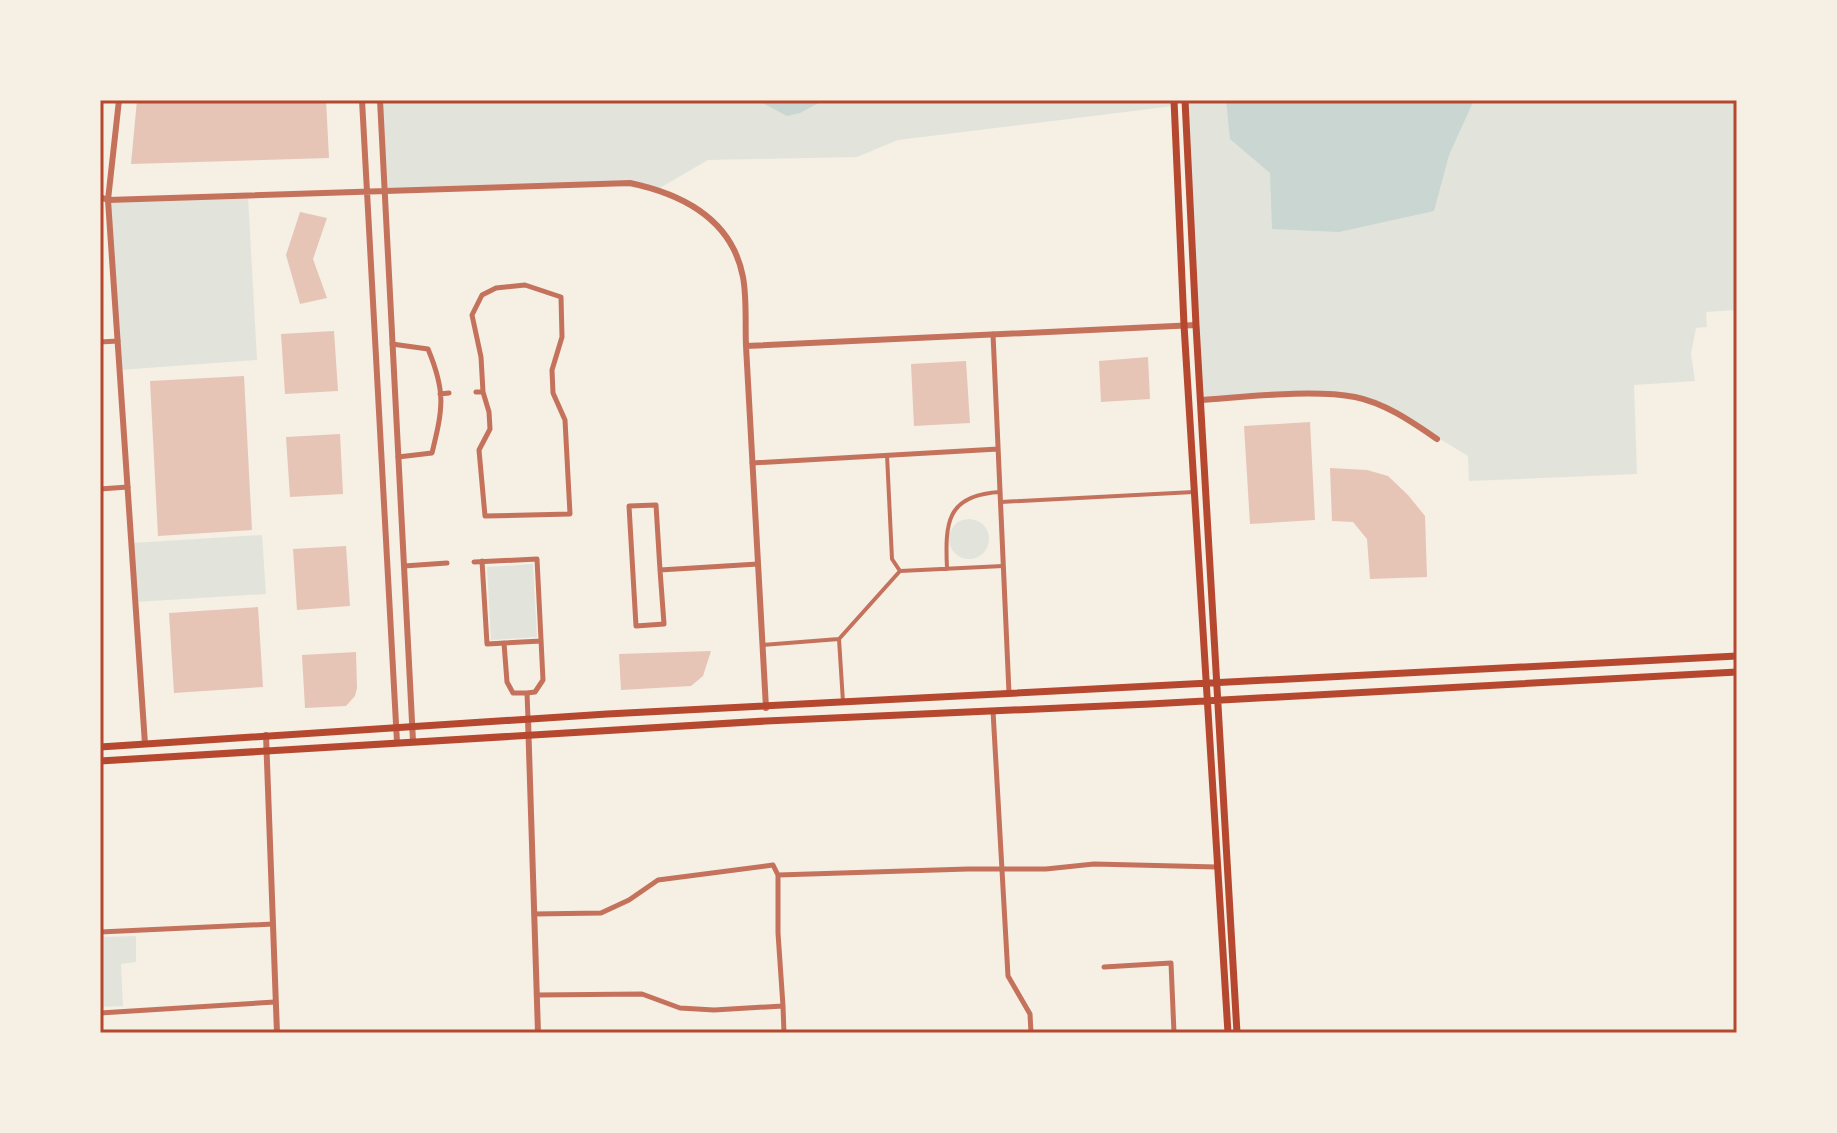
<svg xmlns="http://www.w3.org/2000/svg" width="1837" height="1133" viewBox="0 0 1837 1133" font-family="'Playfair Display',serif">
  <style>
    .green { fill: #e2e4dc }
    .water { fill: #c9d6d2 }
    .building { fill: #e6c5b7 }
    .lines { fill: none; stroke-linecap: round; stroke-linejoin: round }
    .pedestrian { stroke: #c5725c; stroke-width: 4 }
    .minor { stroke: #c5725c; stroke-width: 5 }
    .tertiary { stroke: #c5725c; stroke-width: 6 }
    .secondary { stroke: #b5482f; stroke-width: 7 }
    .neatline { fill: none; stroke: #b5482f; stroke-width: 3 }
  </style>
  <rect width="100%" height="100%" fill="#f6efe4"/>
  <path class="green" d="M380,100H1174V106L898,140L857,157L708,160L658,189L584,184L385,193Z
    M1186,100H1737V310L1706,312L1707,327L1696,328L1691,354L1695,381L1634,385L1637,474L1469,481L1468,456L1410,421L1354,397L1295,395L1200,400Z
    M248,196L257,360L120,370L108,200Z
    M949 539a20 20 0 1 1 40 0a20 20 0 1 1-40 0Z
    M262,535L266,594L136,602L132,543Z
    M533,564L537,637L491,640L487,567Z
    M136,936V962L121,964L123,1006L100,1007V937Z"/>
  <path class="water" d="M757,100H824L800,113L787,116Z
    M1226,100H1474L1449,155L1434,211L1339,232L1272,229L1270,173L1230,139Z"/>
  <path class="building" d="M137,100H326L329,158L131,164Z
    M300,212L327,218L313,259L327,298L300,304L286,255Z
    M334,331L338,391L285,394L281,334Z
    M1148,357L1150,399L1101,402L1099,361Z
    M966,361L970,423L914,426L911,364Z
    M244,376L252,530L158,536L150,381Z
    M1310,422L1315,520L1250,524L1244,426Z
    M340,434L343,494L290,497L286,437Z
    M1330,468L1367,470L1388,476L1408,495L1425,516L1427,577L1370,579L1367,539L1353,522L1332,521Z
    M346,546L350,606L297,610L293,549Z
    M258,607L263,687L174,693L169,613Z
    M711,651L703,676L691,686L621,690L619,654Z
    M356,652L357,688L355,696L346,706L305,708L302,655Z"/>
  <g class="lines">
    <path class="pedestrian" d="M887,455L892,559L900,571
      M1001,502L1194,492
      M947,569C945,523 946,495 1000,492
      M762,645L839,639
      M843,702L839,639L900,571L1003,566"/>
    <path class="minor" d="M993,334L1009,693
      M100,342L118,341
      M392,344L428,349C446,392 443,408 432,453L398,457
      M476,392H483L489,412L490,429L479,450L485,516L570,514L565,420L553,393L552,370L562,337L561,297L525,285L496,288L482,295L472,315L481,357L483,392
      M440,394L449,393
      M752,463L998,449
      M100,489L128,487
      M482,561L487,644L541,641
      M474,562L537,559L543,680L535,692L527,693L528,719
      M404,566L447,563
      M660,570L664,624L636,626L629,506L656,505L660,570L758,564
      M504,643L507,682L513,693H527
      M993,711L1008,976L1030,1014L1031,1033
      M534,914L601,913L629,900L658,880L773,865L778,875
      M100,932L273,924
      M1104,967L1171,963L1174,1033
      M537,995L642,994L680,1008L714,1010L783,1006L778,933V875L968,869H1046L1094,864L1217,867
      M783,1006L784,1033
      M100,1013L275,1002"/>
    <path class="tertiary" d="M119,100L108,200L145,744
      M362,100L397,742
      M380,100L413,741
      M100,197L108,200L630,183C682,194 732,219 743,277C747,299 745,323 746,346L1196,325
      M746,346L766,708
      M1200,400C1245,397 1312,389 1355,397C1385,403 1412,422 1437,439
      M528,719L538,1033
      M266,735L277,1033"/>
    <path class="secondary" d="M1174,100L1184,325L1228,1033
      M1185,100L1196,325L1237,1033
      M100,747L607,714L1737,656
      M100,761L766,721L1150,704L1737,672"/>
  </g>
  <rect width="1837" height="1133" fill="none" stroke="#f6efe4" stroke-width="204"/>
  <rect x="102" y="102" width="1633" height="929" class="neatline"/>
</svg>
